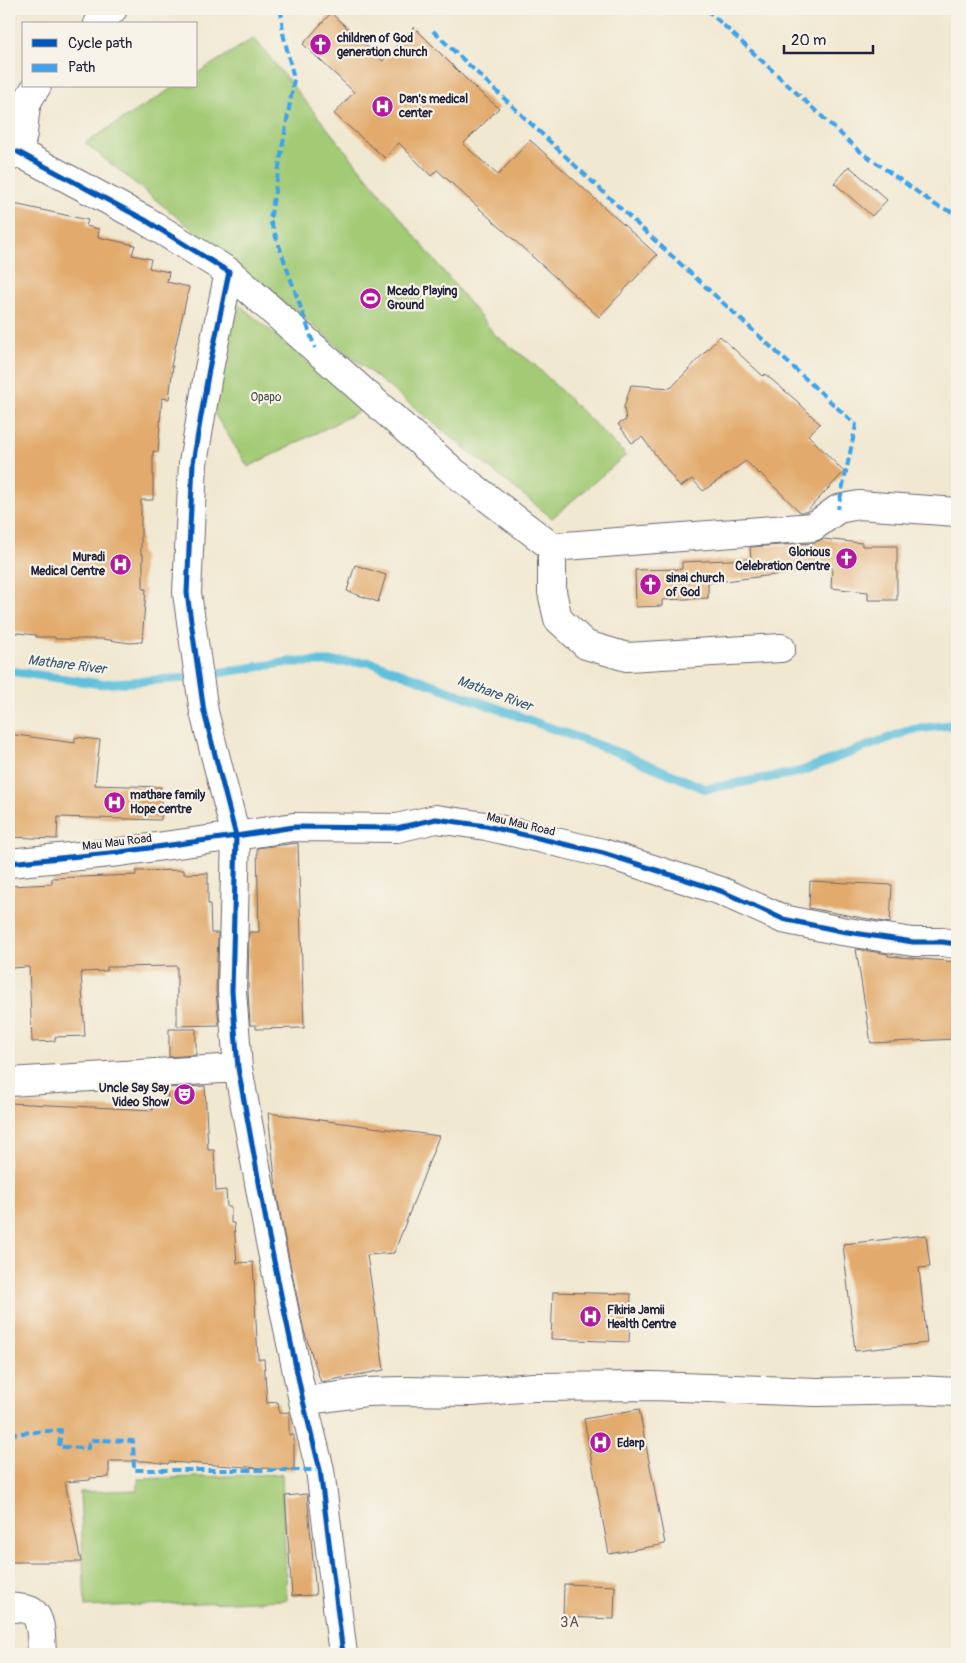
<svg xmlns="http://www.w3.org/2000/svg" width="966" height="1663" viewBox="0 0 966 1663" font-family="Pangolin,sans-serif">
  <style>
    .green { fill: #a3cb76; stroke: #627658 }
    .lines { fill: none; stroke-linecap: round; stroke-linejoin: round }
    .stream { stroke: #5ec0dc; stroke-width: 9 }
    .building { fill: #e2aa6c }
    .minor-casing { stroke: #6a6770; stroke-width: 30 }
    .minor { stroke: #fff; stroke-width: 28 }
    .quiet { stroke: #3ea2ec; stroke-width: 4; stroke-dasharray: 8 4; stroke-linecap: butt }
    .cycleway-casing { stroke: #f7f3e8; stroke-width: 8 }
    .cycleway { stroke: #0057b8; stroke-width: 5 }
    .labels { text-anchor: middle; stroke-width: 4.5; stroke-linejoin: round; paint-order: stroke }
    .poi-label { font-size: 12px; font-weight: bold; fill: #22223b; stroke: #f7f3e8; text-anchor: start }
    .park-label { font-size: 12px; fill: #49554d; stroke: #f7f3e8 }
    .street-label { font-size: 12px; fill: #22223b; stroke: #f7f3e8 }
    .water-label { font-size: 14px; font-style: italic; fill: #375973; stroke: #f7f3e8 }
    .quarter-label { font-size: 15px; letter-spacing: 1px; fill: #65524c; stroke: #f7f3e8 }
  </style>
  <rect width="100%" height="100%" fill="#f7f3e8"/>
  <filter id="ink" filterUnits="userSpaceOnUse"><feTurbulence type="fractalNoise" baseFrequency=".02" numOctaves="2"/><feDisplacementMap in="SourceGraphic" scale="10" xChannelSelector="R" yChannelSelector="G"/><feConvolveMatrix kernelMatrix="1 2 1 2 8 2 1 2 1" color-interpolation-filters="sRGB"/></filter>
  <filter id="wash" filterUnits="userSpaceOnUse"><feTurbulence type="fractalNoise" baseFrequency=".0096" numOctaves="4" result="noise"/><feDisplacementMap in="SourceGraphic" scale="20" xChannelSelector="R" yChannelSelector="G"/><feGaussianBlur stdDeviation="1.12" result="paint"/><feColorMatrix in="noise" values="0 0 0 0 0 0 0 0 0 0 0 0 0 0 0 0 0 1.4 0 .05"/><feComposite in="paint" operator="in"/></filter>
  <g filter="url(#wash)">
    <rect width="100%" height="100%" fill="#f1e8d1"/>
    <path class="green" d="M254,38L496,336L534,364L626,455L552,518L85,143L176,86H196V74Z
      M236,302L364,409L248,467L209,405Z
      M282,1474L287,1600L85,1607L80,1492L138,1490V1479Z"/>
    <g class="lines">
      <path class="stream" d="M9,671L101,684L185,678L289,662H370L625,755L706,789L799,772L910,730L957,724"/>
    </g>
    <g id="blocks">
      <path class="building" d="M331,13L383,61L414,27L476,89L499,108L463,144L498,175L530,140L657,255L599,317L437,170L431,176L399,143L385,158L334,114L354,92L303,44Z
        M849,166L887,200L872,216L834,183Z
        M9,203L88,220L86,226L99,229L98,237L135,245L132,255L151,259L149,268L169,272L167,282L189,287L171,366H173L169,399L162,398L158,452L153,451V500H141V554H143V589H146L142,642L130,643L102,639H55V637H36V635L9,632Z
        M720,336L763,376L765,374L798,402L820,424L808,435L844,472L806,512H800L760,473L759,474L746,461L703,491L692,479L680,487L642,437L632,443L618,424L626,420L624,407L631,385L671,388Z
        M823,539L862,543V546H897V600H868V592L831,588L832,568L708,583V598L662,600V606L636,607L635,570L682,569V562L751,559L750,547L814,543Z
        M355,565L386,575L378,602L347,591Z
        M9,734L75,743V737L100,740L95,785L161,787V820L58,817L57,839L9,837Z
        M298,843L304,1028L256,1029V1025H250L248,991L249,932H259L257,848Z
        M184,870V874L208,873V904H210L211,933H218L216,991L219,1025L177,1026V966L107,967V971L81,972L85,1036L55,1037V1041L32,1042L29,967L9,968V886L52,884V878L136,875V871Z
        M810,881L892,885L890,923L809,908Z
        M856,949L888,954V956L957,962V1039L871,1043Z
        M169,1029H196V1055L169,1057Z
        M205,1086L208,1150H214L216,1191L226,1190L227,1207H231V1223H234L237,1263L253,1262L258,1359H264L267,1403L278,1402L279,1413L289,1412V1435H294V1470L169,1462L168,1464L146,1461H109V1477L90,1478V1480L65,1482L81,1562H9V1103L153,1110V1106H168L167,1088Z
        M268,1113L439,1136L394,1253L367,1255L384,1370L321,1382L304,1331L284,1234L277,1196Z
        M926,1235L930,1267L919,1268L927,1343L855,1351L843,1244Z
        M553,1292L631,1294L629,1342L551,1339Z
        M639,1409L665,1544L609,1554L584,1419Z
        M307,1494L316,1595L292,1596L285,1496Z
        M564,1584L615,1586L614,1619L563,1617Z"/>
    </g>
  </g>
  <g filter="url(#ink)">
    <use href="#blocks" fill-opacity="0" stroke="#6a6770" stroke-width="1"/>
    <g class="lines">
      <defs>
        <path id="minor" d="M98,24L113,9
          M18,152L145,220L229,272L455,473L552,547L813,527L838,509L859,505L957,512
          M9,157C27,153 22,117 27,103C29,97 33,92 37,86
          M229,272L209,369L193,463L187,593L204,712L236,836L232,991L238,1068L269,1237L303,1401L320,1470L343,1654
          M552,547V592L558,619L586,645L627,657L781,648
          M9,863L120,852L236,836L294,827L397,828L436,819L486,826L603,853L721,891L783,919L841,931L913,942H942L957,944
          M9,1082L238,1068
          M303,1401L367,1392L401,1391L472,1392L533,1387L653,1386L817,1392L918,1390L957,1392
          M9,1607C15,1608 23,1608 29,1610C43,1615 41,1642 42,1654"/>
      </defs>
      <use href="#minor" class="minor-casing"/>
      <use href="#minor" class="minor"/>
      <path class="quiet" d="M281,9L283,33L294,79L270,220L315,348
        M706,9L857,149L937,206L957,214
        M433,31L636,223L856,425L838,509
        M9,1434L61,1430L59,1447L88,1448L90,1440L133,1441L134,1470H320"/>
      <defs>
        <path id="cycleway" d="M18,152L145,220L229,272L209,369L193,463L187,593L204,712L236,836L232,991L238,1068L269,1237L303,1401L320,1470L343,1654
          M9,863L120,852L236,836L294,827L397,828L436,819L486,826L603,853L721,891L783,919L841,931L913,942H942L957,944"/>
      </defs>
      <use href="#cycleway" class="cycleway-casing"/>
      <use href="#cycleway" class="cycleway"/>
    </g>
  </g>
  <defs>
    <symbol id="church-disc" viewBox="-11 -11 22 22"><circle r="9.5" fill="#b5179e" stroke="#f7f3e8"/><path d="M-1.2-6h2.4v3.5h3.3v2.4h-3.3V6h-2.4V-.1h-3.3v-2.4h3.3Z" fill="#fff"/></symbol>
    <symbol id="hospital-disc" viewBox="-11 -11 22 22"><circle r="9.5" fill="#b5179e" stroke="#f7f3e8"/><path d="M-5-5h3v3.5h4V-5h3V5h-3V1.5h-4V5h-3Z" fill="#fff"/></symbol>
    <symbol id="stadium-disc" viewBox="-11 -11 22 22"><circle r="9.5" fill="#b5179e" stroke="#f7f3e8"/><path d="M0-5a6.5 5 0 1 0 0 10a6.5 5 0 1 0 0-10ZM-3.5-1.8h7v3.6h-7Z" fill="#fff"/></symbol>
    <symbol id="theatre-disc" viewBox="-11 -11 22 22"><circle r="9.5" fill="#b5179e" stroke="#f7f3e8"/><path d="M-5-5.5Q0-4 5-5.5V0Q5 5 0 6Q-5 5-5 0ZM-3.3-2.5H-1v1.5H-3.3ZM1-2.5H3.3v1.5H1ZM-2.8 1Q0 5.5 2.8 1Z" fill="#fff"/></symbol>
  </defs>
  <g fill-rule="evenodd">
    <use href="#church-disc" x="308" y="32" width="25" height="25"/>
    <use href="#hospital-disc" x="370" y="94" width="25" height="25"/>
    <use href="#stadium-disc" x="358" y="286" width="25" height="25"/>
    <use href="#church-disc" x="834" y="546" width="25" height="25"/>
    <use href="#hospital-disc" x="108" y="552" width="25" height="25"/>
    <use href="#church-disc" x="638" y="572" width="25" height="25"/>
    <use href="#hospital-disc" x="102" y="790" width="25" height="25"/>
    <use href="#theatre-disc" x="172" y="1082" width="25" height="25"/>
    <use href="#hospital-disc" x="578" y="1304" width="25" height="25"/>
    <use href="#hospital-disc" x="588" y="1430" width="25" height="25"/>
  </g>
  <g class="labels">
    <g class="poi-label">
      <text x="337" y="42">children of God<tspan x="337" dy="14">generation church</tspan></text>
      <text x="399" y="103">Dan's medical<tspan x="399" dy="14">center</tspan></text>
      <text x="387" y="295">Mcedo Playing<tspan x="387" dy="14">Ground</tspan></text>
      <text x="830" y="556" text-anchor="end">Glorious<tspan x="830" dy="14">Celebration Centre</tspan></text>
      <text x="105" y="561" text-anchor="end">Muradi<tspan x="105" dy="14">Medical Centre</tspan></text>
      <text x="666" y="582">sinai church<tspan x="666" dy="14">of God</tspan></text>
      <text x="130" y="799">mathare family<tspan x="130" dy="14">Hope centre</tspan></text>
      <text x="169" y="1092" text-anchor="end">Uncle Say Say<tspan x="169" dy="14">Video Show</tspan></text>
      <text x="607" y="1314">Fikiria Jamii<tspan x="607" dy="14">Health Centre</tspan></text>
      <text x="617" y="1447">Edarp</text>
    </g>
    <g class="park-label">
      <text x="266" y="401">Opapo</text>
    </g>
    <g class="street-label">
      <text transform="translate(521 824) rotate(13)" y="4">Mau Mau Road</text>
      <text transform="translate(117 842) rotate(-7)" y="4">Mau Mau Road</text>
    </g>
    <g class="water-label">
      <text transform="translate(67 664) rotate(7)" y="5">Mathare River</text>
      <text transform="translate(495 693) rotate(20)" y="5">Mathare River</text>
    </g>
    <g class="quarter-label">
      <text x="570" y="1627">3A</text>
    </g>
  </g>
  <rect width="966" height="1663" fill="none" stroke="#f7f3e8" stroke-width="30"/>
  <rect x="22" y="22" width="175" height="65" fill="#f7f3e8" stroke="#a29fa3"/>
  <rect x="32" y="39" width="25" height="8" fill="#0057b8" stroke="#a29fa3"/>
  <text x="68" y="48" font-size="15" fill="#22223b">Cycle path</text>
  <rect x="32" y="64" width="25" height="8" fill="#3ea2ec" stroke="#a29fa3"/>
  <text x="68" y="72" font-size="15" fill="#22223b">Path</text>
  <path d="M784 45v8h89v-8" fill="none" stroke="#22223b" stroke-width="2.5"/>
  <text x="791" y="45" font-size="15" fill="#22223b" stroke="#f7f3e8" stroke-width="4" paint-order="stroke">20 m</text>
</svg>
